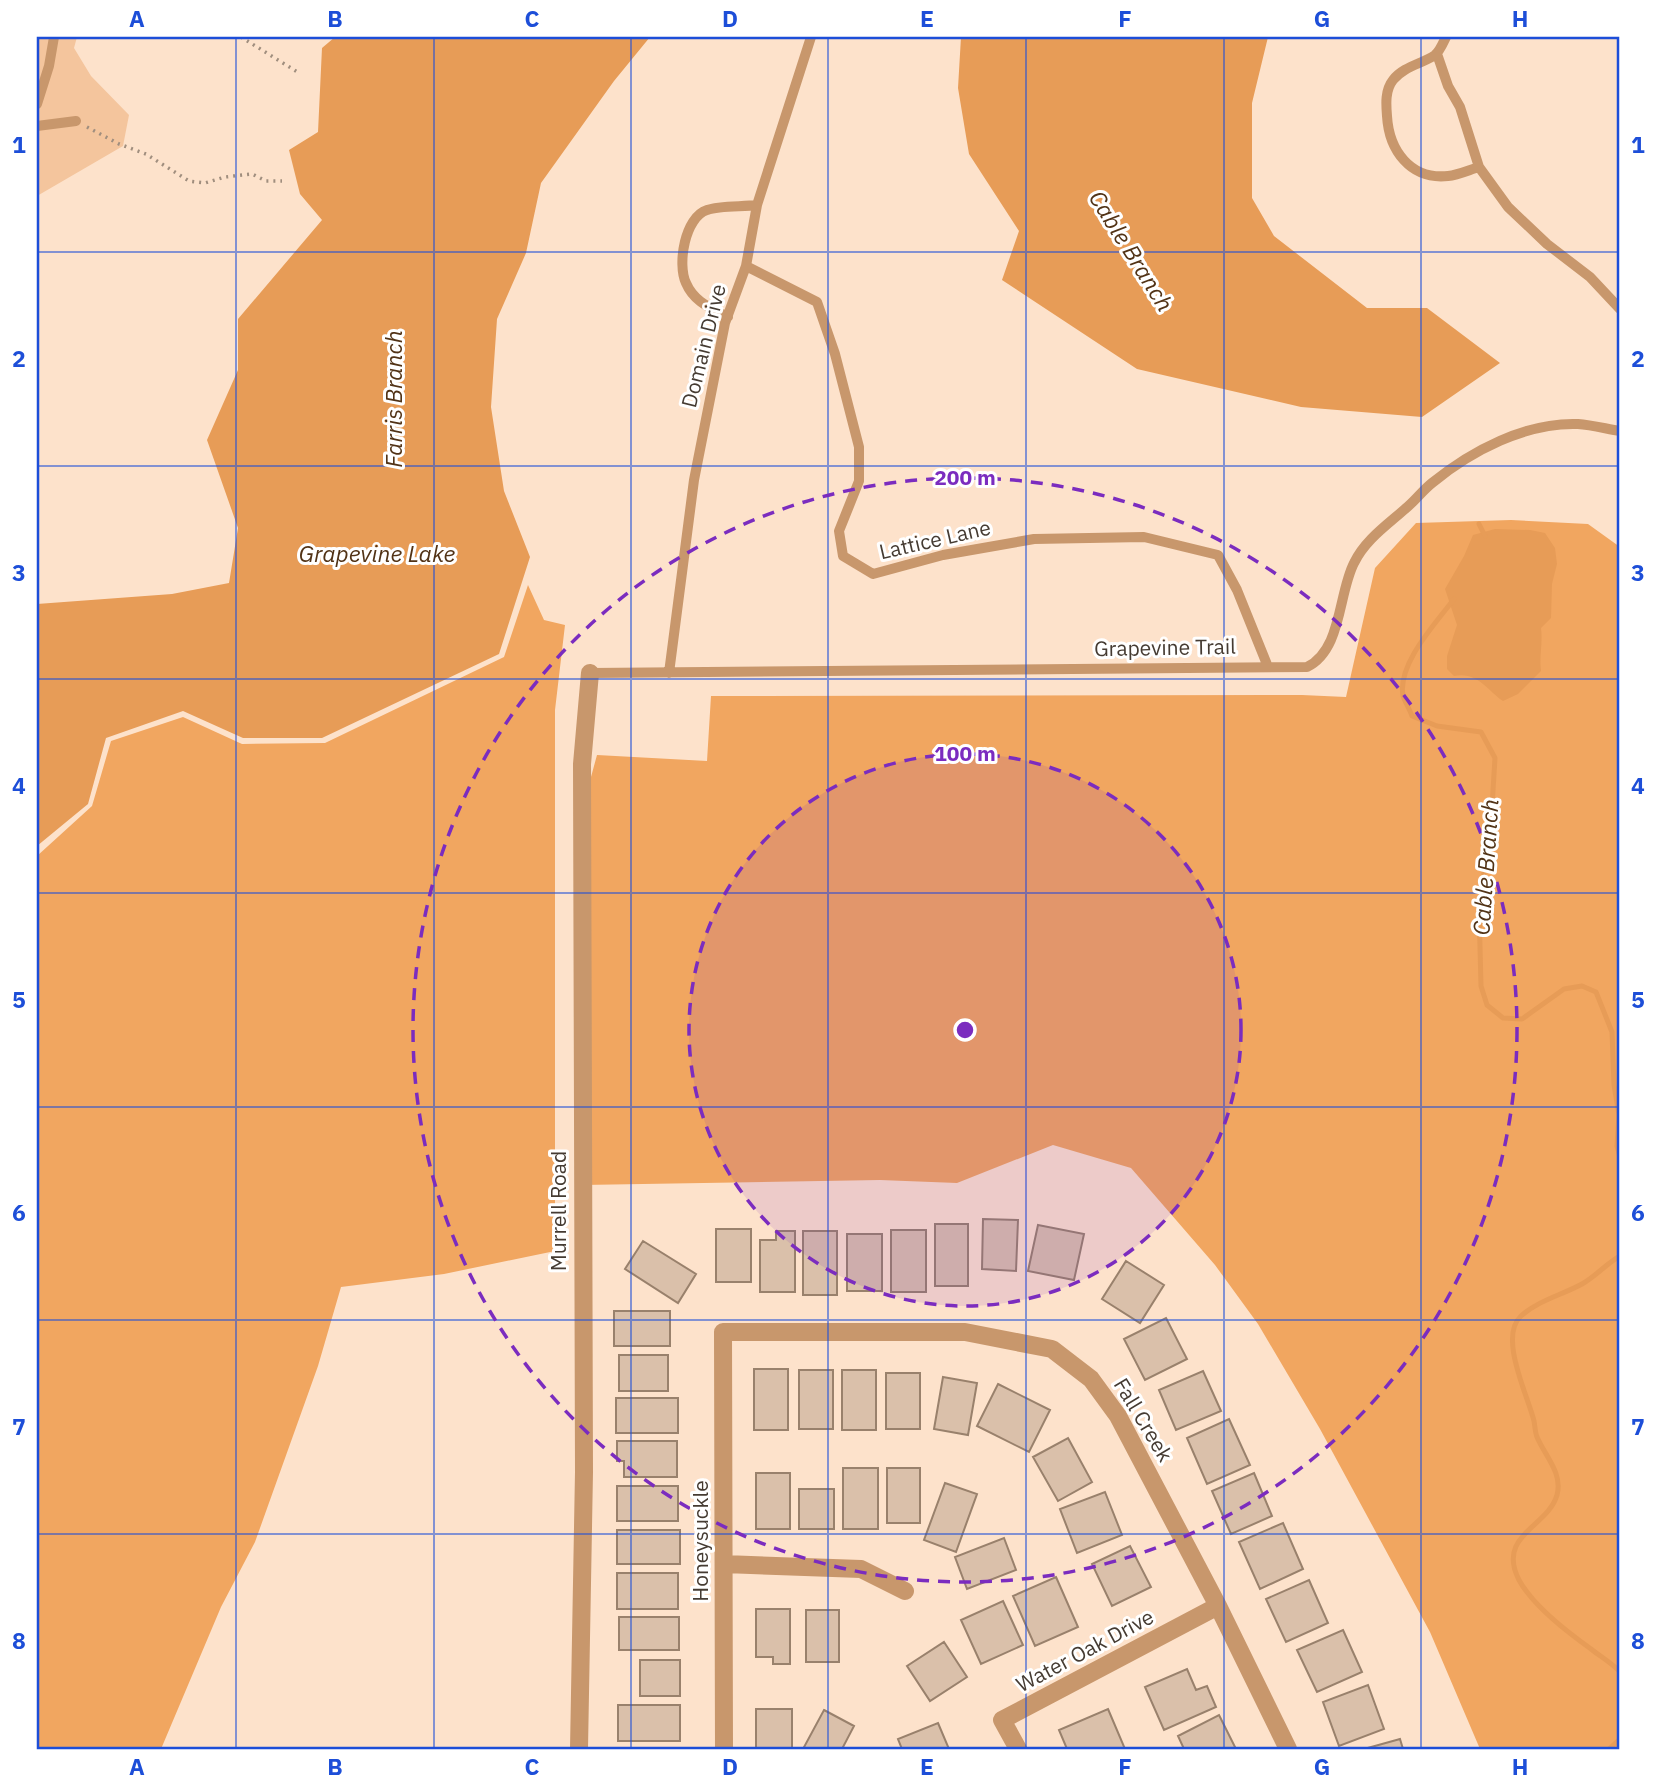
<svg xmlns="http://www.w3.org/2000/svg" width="1657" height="1786" viewBox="0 0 1657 1786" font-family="'IBM Plex Sans',sans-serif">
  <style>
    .green { fill: #f4c59d }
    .forest { fill: #f1a660 }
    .water { fill: #e79c57 }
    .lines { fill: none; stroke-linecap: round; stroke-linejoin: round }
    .stream { stroke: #e79c57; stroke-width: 5 }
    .building { fill: #dac0aa; stroke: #99816c; stroke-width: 2 }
    .path { stroke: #a08e7e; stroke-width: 3.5; stroke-dasharray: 2 5; stroke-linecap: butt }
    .lane { stroke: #c8976c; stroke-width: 10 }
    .street { stroke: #c8976c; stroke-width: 18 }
    .grid { fill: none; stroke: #1d4ed8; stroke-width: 2; stroke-opacity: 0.55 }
    .ring { fill: none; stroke: #7b2cbf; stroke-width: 3.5; stroke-dasharray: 12 9 }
    .labels { text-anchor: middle; stroke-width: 6; stroke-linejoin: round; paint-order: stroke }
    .street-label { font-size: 21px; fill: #453b32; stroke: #fff }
    .water-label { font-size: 23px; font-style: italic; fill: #523316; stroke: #fff }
    .centre { fill: #7b2cbf; stroke: #fff; stroke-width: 3.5 }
    .ring-label { font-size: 21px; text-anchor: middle; font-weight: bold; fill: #7b2cbf; stroke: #fff; stroke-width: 6; stroke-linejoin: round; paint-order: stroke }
    .neatline { fill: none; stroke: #1d4ed8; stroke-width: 2.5 }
    .grid-label { font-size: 23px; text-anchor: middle; font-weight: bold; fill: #1d4ed8 }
  </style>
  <rect width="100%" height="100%" fill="#fde2cb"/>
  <path class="green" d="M37,37H77L74,48L91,76L129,115L123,146L37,196Z"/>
  <path class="forest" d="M1511,520L1588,524L1620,547V1749H1480L1430,1632L1320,1429L1258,1324L1215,1265L1131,1168L1053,1145L957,1183L880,1180L582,1185L591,777L597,755L707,761L711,696L1302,695L1346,697L1375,568L1416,523Z
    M528,585L544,620L565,625L555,710V1251L444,1274L341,1287L318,1366L255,1542L221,1607L161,1749H37V856L92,806L111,741L183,717L242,744L325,743L504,657Z"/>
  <path class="water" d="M335,37H650L614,81L541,183L526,253L497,319L491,407L504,491L530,557L499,654L322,738H243L183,711L106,738L88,804L37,846V604L172,594L229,583L238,528L207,440L238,370V319L322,220L300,194L289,150L318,132L322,48Z
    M961,37H1268L1252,103V198L1274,236L1367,308H1427L1500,363L1422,417L1301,407L1137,369L1002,280L1019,231L969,154L958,88Z
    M1495,529L1530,530L1545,533L1555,548L1557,564L1552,584L1551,618L1541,628C1543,643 1539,656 1541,671L1518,694L1503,701C1487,690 1477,671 1454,676L1447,669V656L1457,625L1445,589L1464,556L1473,535Z"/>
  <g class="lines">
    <path class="stream" d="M1479,524L1485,536
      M1454,599C1436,623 1397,664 1403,696C1405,702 1410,710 1412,716L1437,726L1481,732L1495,758L1491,823L1479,907L1481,986L1487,1005L1503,1018L1522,1019L1564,989L1582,986L1596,992L1612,1032L1614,1085L1619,1115L1617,1146L1620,1157
      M1620,1256C1606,1264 1596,1276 1582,1284C1562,1295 1539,1300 1521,1316C1498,1337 1528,1396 1534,1421C1535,1426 1535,1432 1537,1437C1545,1456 1563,1473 1557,1495C1548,1527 1496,1535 1519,1580C1533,1606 1567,1632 1591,1649C1601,1657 1612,1663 1620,1672
      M1609,1749L1620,1739"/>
  </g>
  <path class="building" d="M983,1219L1018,1220L1016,1271L982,1269Z
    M935,1224H968V1286H935Z
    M1038,1225L1084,1234L1074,1280L1028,1271Z
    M716,1229H751V1282H716Z
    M891,1230H926V1292H891Z
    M776,1231H795V1292H760V1240H776Z
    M803,1231H837V1295H803Z
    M847,1234H882V1291H847Z
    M643,1241L696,1274L678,1303L625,1269Z
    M1126,1261L1164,1285L1140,1323L1102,1299Z
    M614,1311H670V1346H614Z
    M1166,1318L1187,1359L1145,1380L1124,1339Z
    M619,1355H668V1391H619Z
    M754,1369H788V1430H754Z
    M799,1370H833V1429H799Z
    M842,1370H876V1430H842Z
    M1203,1371L1221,1411L1176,1430L1159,1390Z
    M886,1373H920V1429H886Z
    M943,1377L977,1383L968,1435L934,1429Z
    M998,1384L1050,1410L1029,1452L977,1426Z
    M616,1398H678V1433H616Z
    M1229,1419L1250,1465L1207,1484L1187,1438Z
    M1068,1438L1092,1482L1058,1501L1033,1457Z
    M617,1441H677V1477H624V1461H617Z
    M843,1468H878V1529H843Z
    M887,1468H920V1523H887Z
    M756,1473H790V1529H756Z
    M1254,1473L1272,1516L1231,1534L1212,1491Z
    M945,1483L977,1494L956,1552L924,1540Z
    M617,1486H678V1521H617Z
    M799,1489H834V1529H799Z
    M1105,1492L1122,1535L1077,1553L1060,1509Z
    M1283,1523L1303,1569L1260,1589L1239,1542Z
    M617,1530H680V1564H617Z
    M1004,1538L1016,1570L967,1589L955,1557Z
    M1130,1546L1151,1587L1112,1606L1092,1564Z
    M617,1573H678V1609H617Z
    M1056,1577L1078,1627L1035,1646L1013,1596Z
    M1309,1580L1328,1623L1286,1642L1266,1599Z
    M1003,1601L1023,1645L981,1664L961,1620Z
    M756,1609H790V1664H773V1657H756Z
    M806,1610H839V1662H806Z
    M619,1617H679V1650H619Z
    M1343,1630L1362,1672L1317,1692L1297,1650Z
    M944,1642L967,1677L930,1701L907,1666Z
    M640,1660H680V1696H640Z
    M1187,1669L1196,1690L1207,1686L1216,1707L1164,1730L1145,1687Z
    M1368,1685L1384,1729L1339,1746L1323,1702Z
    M618,1705H680V1741H618Z
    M756,1709H792V1749H756Z
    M1108,1709L1125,1749H1067L1059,1730Z
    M824,1710L854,1726L842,1749H803Z
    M1219,1715L1236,1749H1184L1178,1736Z
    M938,1723L949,1749H902L898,1739Z
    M1400,1739L1403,1749H1364Z"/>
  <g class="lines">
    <path class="path" d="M241,37L299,73
      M87,127L119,144L146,154L189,181L205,183L225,177L252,174L266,181H282"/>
    <path class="lane" d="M1446,37C1443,43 1440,51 1435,55C1422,64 1404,66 1393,80C1385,90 1386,104 1387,116C1389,150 1410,180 1448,176C1458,175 1469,170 1479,167
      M1437,54L1448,86L1460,107L1479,167L1508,207L1547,244L1590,277L1620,309
      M37,104L49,66L54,37
      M37,126L76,121
      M746,266L817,302L835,354L859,447V481L839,531L843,556L873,574L943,555L1034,539L1144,537L1218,555L1237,590L1268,667
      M728,317C711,308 694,302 686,283C677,264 685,217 707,210C720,205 743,207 757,205
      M590,673L1307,667C1342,650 1338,594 1354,563C1365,540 1387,525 1405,509C1415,501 1422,491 1432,483C1471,451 1526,422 1578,424C1592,425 1607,429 1620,431
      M669,673L694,480L725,323L746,266L757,205L811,37"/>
    <path class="street" d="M724,1564L861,1569L905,1591
      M579,1749L584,1472L582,764L590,673
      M724,1749L723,1332H965L1052,1349L1091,1379L1118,1416L1218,1606L1288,1749
      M1018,1749L1002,1720L1218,1606"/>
  </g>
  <path class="grid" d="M236,37V1749M434,37V1749M631,37V1749M828,37V1749M1026,37V1749M1224,37V1749M1421,37V1749M37,252H1620M37,466H1620M37,679H1620M37,893H1620M37,1107H1620M37,1320H1620M37,1534H1620"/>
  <circle cx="965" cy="1030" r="276" fill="#7b2cbf" fill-opacity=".12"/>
  <g class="ring">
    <circle cx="965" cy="1030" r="276"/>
    <circle cx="965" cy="1030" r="552"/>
  </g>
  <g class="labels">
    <g class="street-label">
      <text transform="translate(704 346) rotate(-76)" y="7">Domain Drive</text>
      <text transform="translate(935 540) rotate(-13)" y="7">Lattice Lane</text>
      <text transform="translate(1165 648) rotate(-1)" y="7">Grapevine Trail</text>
      <text transform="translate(559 1211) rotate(-90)" y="7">Murrell Road</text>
      <text transform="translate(1143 1420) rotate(59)" y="7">Fall Creek</text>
      <text transform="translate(701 1541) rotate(-90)" y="7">Honeysuckle</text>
      <text transform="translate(1085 1651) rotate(-28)" y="7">Water Oak Drive</text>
    </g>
    <g class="water-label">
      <text transform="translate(1131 251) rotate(58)" y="8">Cable Branch</text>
      <text transform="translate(394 399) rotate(-90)" y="8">Farris Branch</text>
      <text x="377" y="562">Grapevine Lake</text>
      <text transform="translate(1486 867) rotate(-86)" y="8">Cable Branch</text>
    </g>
  </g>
  <circle cx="965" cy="1030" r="10" class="centre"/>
  <g class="ring-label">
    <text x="965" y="485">200 m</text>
    <text x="965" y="761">100 m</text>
  </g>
  <rect width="1657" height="1786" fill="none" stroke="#ffffff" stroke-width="77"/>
  <rect x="38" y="38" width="1580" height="1710" class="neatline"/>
  <g class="grid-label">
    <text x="137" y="27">A</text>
    <text x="335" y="27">B</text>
    <text x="532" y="27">C</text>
    <text x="730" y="27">D</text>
    <text x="927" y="27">E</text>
    <text x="1125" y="27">F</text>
    <text x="1322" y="27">G</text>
    <text x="1520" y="27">H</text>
    <text x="19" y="153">1</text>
    <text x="1638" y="153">1</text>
    <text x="19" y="367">2</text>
    <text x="1638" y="367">2</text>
    <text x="19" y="581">3</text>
    <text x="1638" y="581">3</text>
    <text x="19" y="794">4</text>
    <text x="1638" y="794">4</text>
    <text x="19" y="1008">5</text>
    <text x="1638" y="1008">5</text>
    <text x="19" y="1221">6</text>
    <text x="1638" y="1221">6</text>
    <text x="19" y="1435">7</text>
    <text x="1638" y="1435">7</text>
    <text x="19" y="1649">8</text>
    <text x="1638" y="1649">8</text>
    <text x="137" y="1775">A</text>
    <text x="335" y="1775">B</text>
    <text x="532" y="1775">C</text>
    <text x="730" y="1775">D</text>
    <text x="927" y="1775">E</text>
    <text x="1125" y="1775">F</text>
    <text x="1322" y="1775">G</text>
    <text x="1520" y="1775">H</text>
  </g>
</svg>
